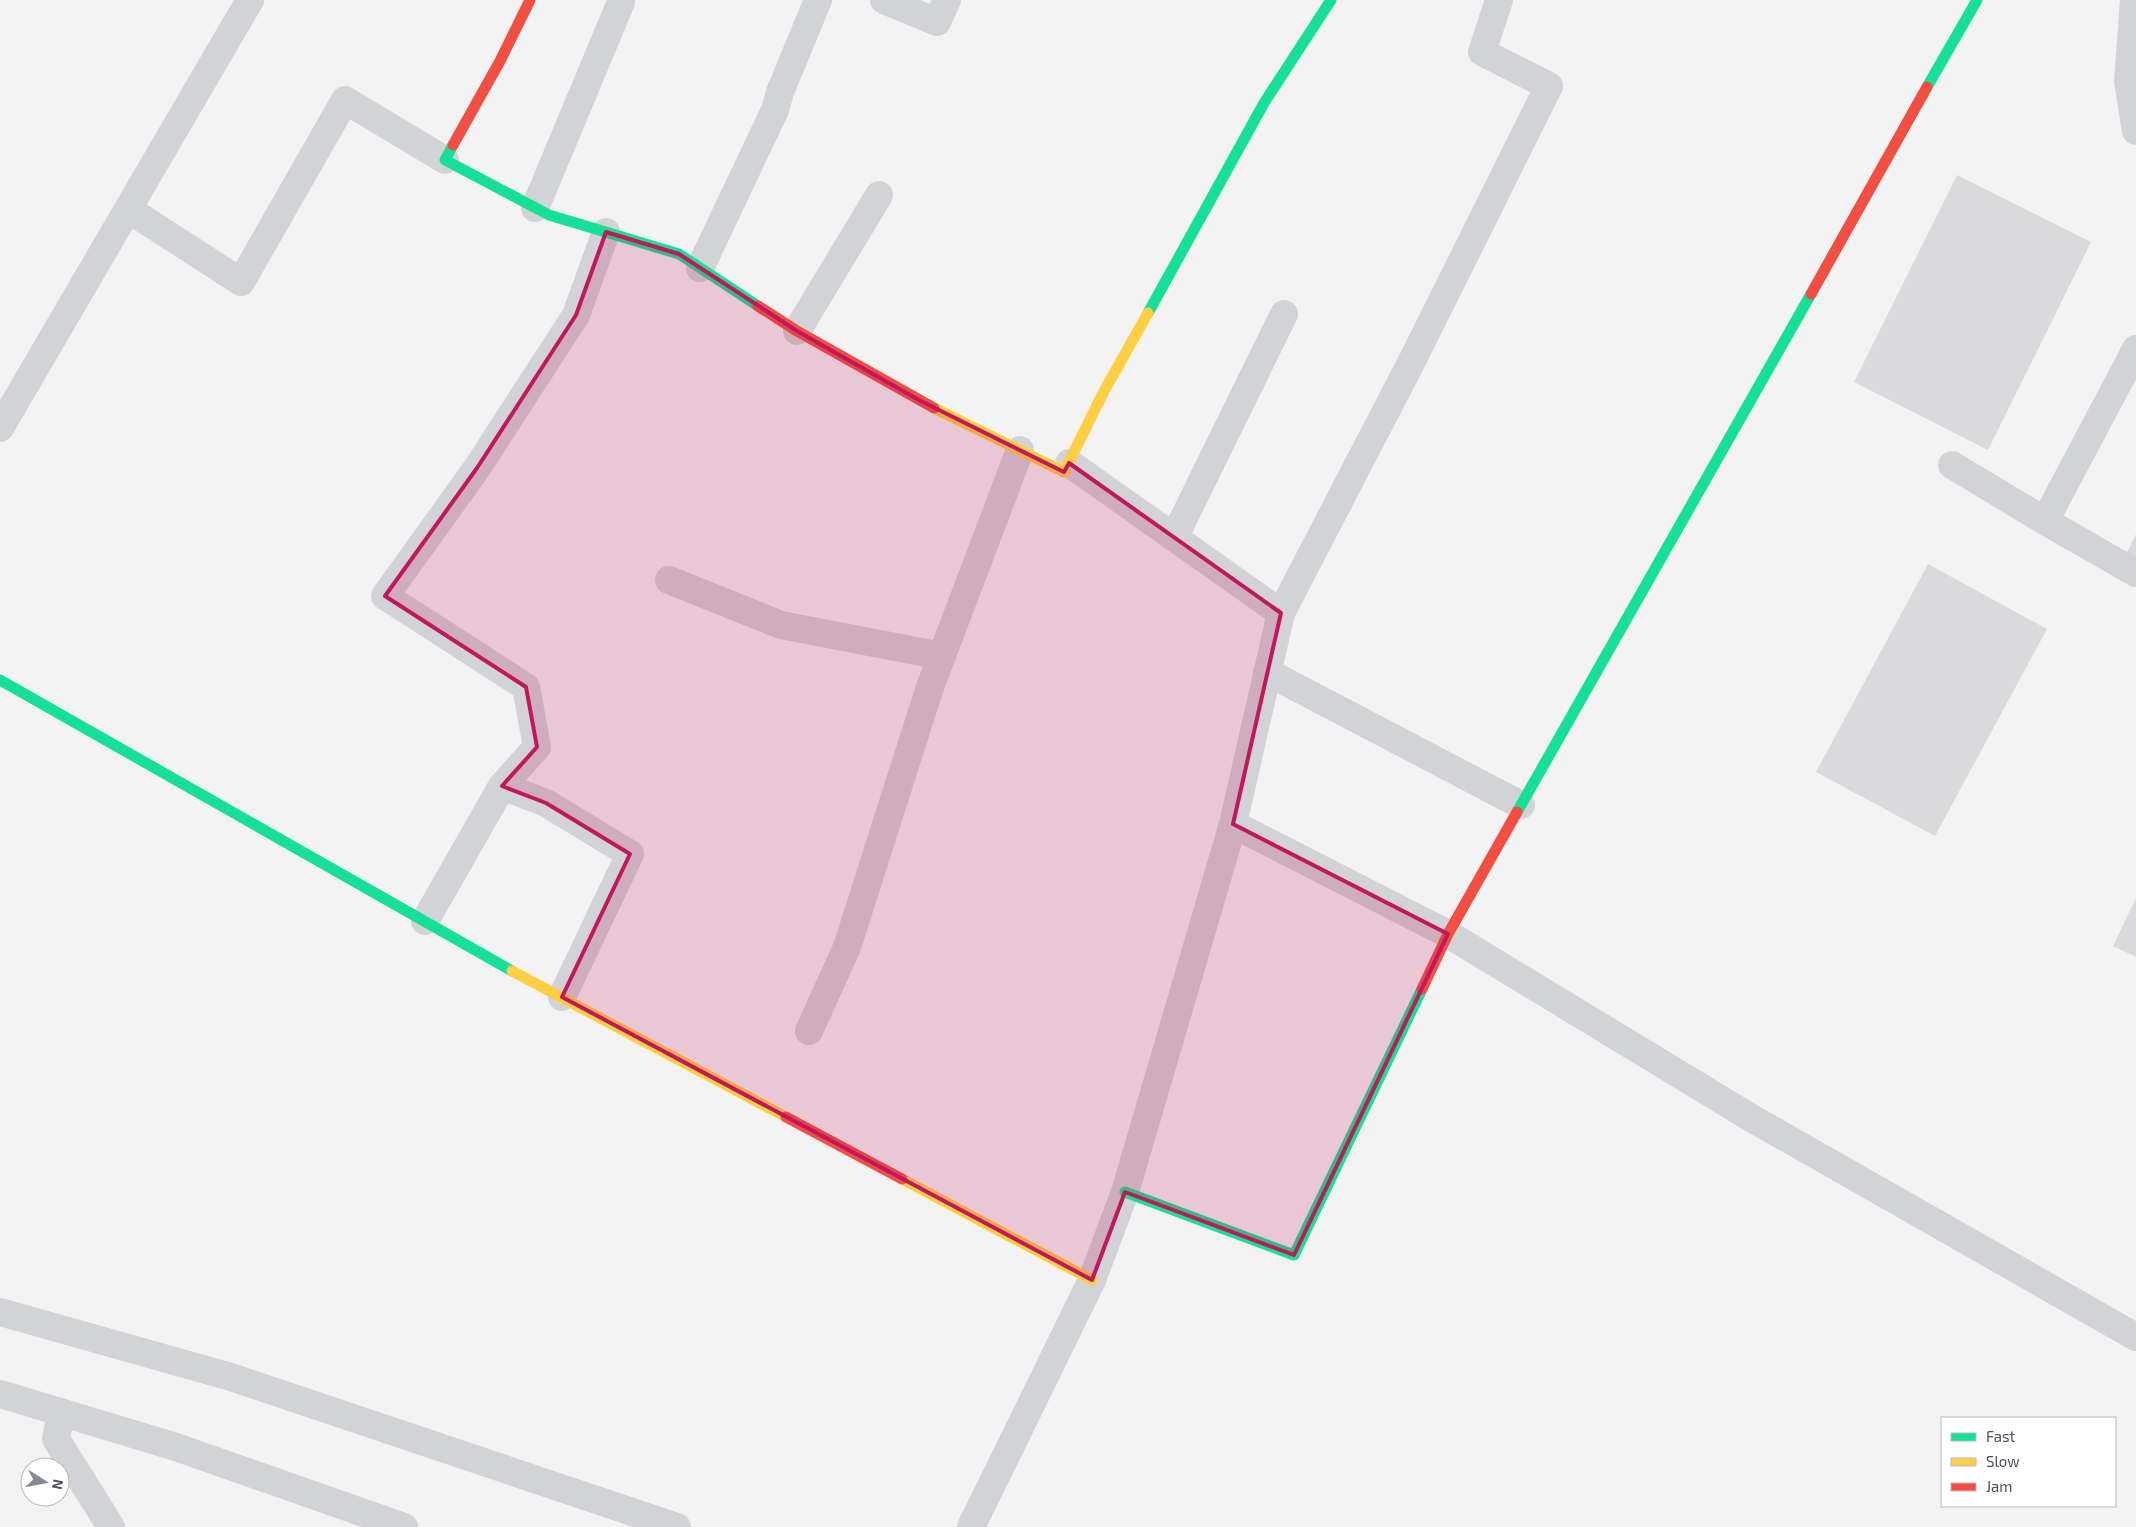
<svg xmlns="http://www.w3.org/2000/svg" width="2136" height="1527" viewBox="0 0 2136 1527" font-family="'Exo 2',sans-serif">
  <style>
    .building { fill: #dadadc }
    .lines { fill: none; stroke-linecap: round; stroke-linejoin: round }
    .street { stroke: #d1d3d6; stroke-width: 28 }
    .fast { stroke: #16e098; stroke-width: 11 }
    .slow { stroke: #ffcf43; stroke-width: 11 }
    .jam { stroke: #f24e42; stroke-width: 11 }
    .marked { fill: #c2185b; fill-opacity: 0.2; stroke: #c2185b; stroke-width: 4; stroke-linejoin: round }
  </style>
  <rect width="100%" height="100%" fill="#f3f3f3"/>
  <path class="building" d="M1957,175L2091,242L1988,450L1854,382Z
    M2136,534V558L2127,553Z
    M1928,564L2047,629L1935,836L1816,772Z
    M2136,898V957L2113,946Z"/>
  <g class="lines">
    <path class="street" d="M884,0L937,22L947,0
      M2134,0L2128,81L2136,131
      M535,208L621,2
      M128,209L241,282L345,100L445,160
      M700,268L775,110L780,92L818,0
      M797,331L879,195
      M0,428L250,0
      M1952,465L2045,521L2136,573
      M2045,521L2136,349
      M1174,538L1284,314
      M669,580L781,625L942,656
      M1281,613L1413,359L1549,86L1482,52L1499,0
      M1267,672L1521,805
      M1233,824L1448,934L1753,1119L2136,1337
      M425,921L502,786
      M562,997L630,854L546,803L502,786L537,747L526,687L385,596L477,468L576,315L606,232
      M809,1031L847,947L930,687L1020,450
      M0,1312L231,1377L677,1527
      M0,1394L176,1447L404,1527
      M61,1412L56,1439L111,1527
      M971,1527L1092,1280L1125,1192L1233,824L1281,613L1069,463"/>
    <path class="fast" d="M1927,87L1977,0
      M453,145L445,160L549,215L679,254L758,306
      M1148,313L1264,103L1331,0
      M0,680L512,971
      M1517,812L1811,294
      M1125,1192L1294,1255L1422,989"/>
    <path class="slow" d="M934,408L1064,472L1103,393L1148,313
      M512,971L786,1117
      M902,1179L1092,1280"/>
    <path class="jam" d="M453,145L500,61L530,0
      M1811,294L1927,87
      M758,306L797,331L934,408
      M1422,989L1448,934L1517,812
      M786,1117L902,1179"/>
  </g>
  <path class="marked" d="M606,232L679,254L797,331L919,400L1064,472L1069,463L1281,613L1233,824L1448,934L1294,1255L1125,1192L1092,1280L562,997L630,854L546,803L502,786L537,747L526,687L385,596L477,468L576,315Z"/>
  <rect x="1941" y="1417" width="175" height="90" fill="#ffffff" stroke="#b6b9bf"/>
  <rect x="1951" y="1433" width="25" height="8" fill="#16e098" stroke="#b6b9bf"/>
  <text x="1986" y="1442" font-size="15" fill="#495160">Fast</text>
  <rect x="1951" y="1458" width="25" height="8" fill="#ffcf43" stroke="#b6b9bf"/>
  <text x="1986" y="1467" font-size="15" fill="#495160">Slow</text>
  <rect x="1951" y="1483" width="25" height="8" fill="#f24e42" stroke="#b6b9bf"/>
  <text x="1986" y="1492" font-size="15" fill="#495160">Jam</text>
  <g transform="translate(45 1482) rotate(101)"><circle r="24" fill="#ffffff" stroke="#b6b9bf"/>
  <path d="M0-4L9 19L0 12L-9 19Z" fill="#848a93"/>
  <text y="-8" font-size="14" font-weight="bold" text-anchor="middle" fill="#495160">N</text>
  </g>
</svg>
